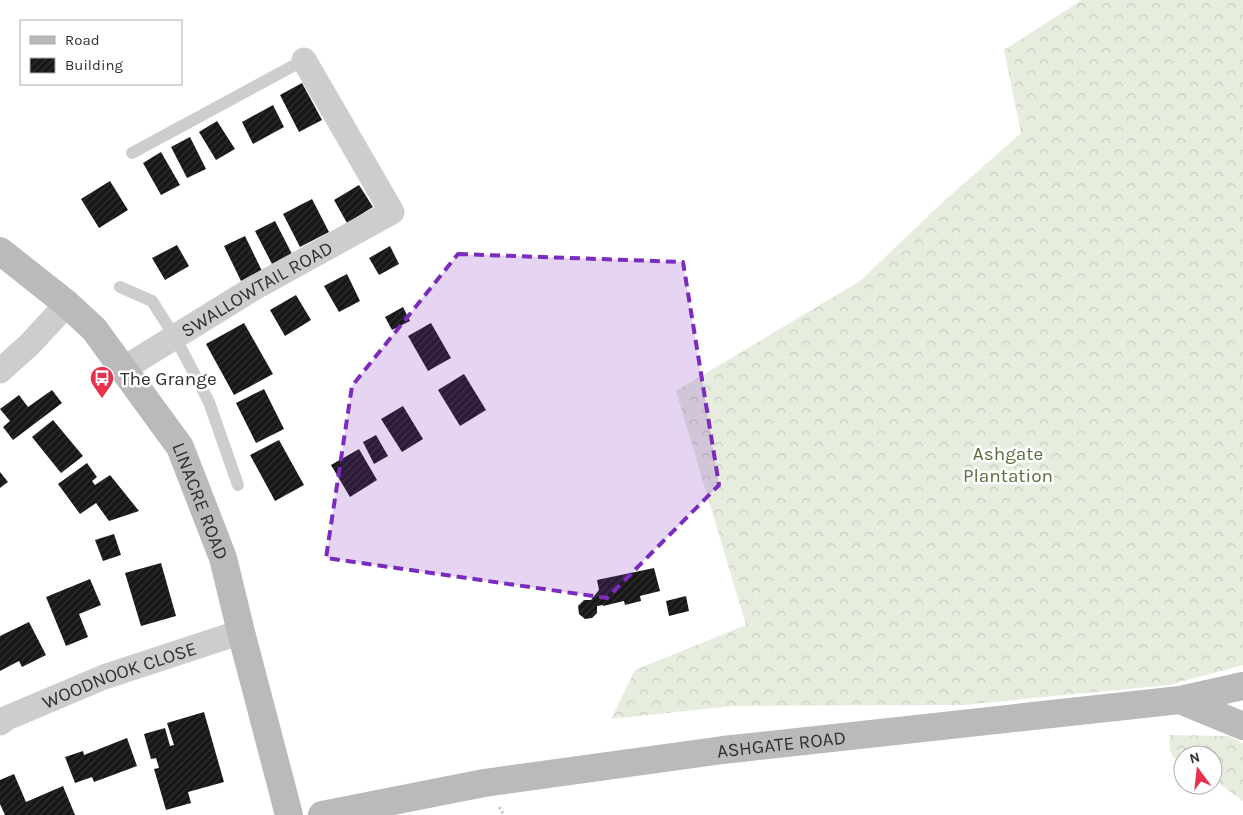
<svg xmlns="http://www.w3.org/2000/svg" width="1243" height="815" viewBox="0 0 1243 815" font-family="Karla,sans-serif">
  <style>
    .forest { fill: url(#forest-crowns) }
    .building { fill: url(#building-hatch) }
    .lines { fill: none; stroke-linecap: round; stroke-linejoin: round }
    .path { stroke: #cdcdcd; stroke-width: 3; stroke-dasharray: 2.5 2.5; stroke-linecap: butt }
    .lane { stroke: #cdcdcd; stroke-width: 12 }
    .street { stroke: #cdcdcd; stroke-width: 25 }
    .secondary { stroke: #bababa; stroke-width: 28 }
    .marked { fill: #7b2cbf; fill-opacity: 0.2; stroke: #7b2cbf; stroke-width: 4; stroke-dasharray: 10 6; stroke-linejoin: round }
    .labels { text-anchor: middle; stroke-width: 5; stroke-linejoin: round; paint-order: stroke }
    .street-label { font-size: 19px; fill: #303030; stroke: #fff }
    .poi-label { font-size: 19px; fill: #303030; stroke: #fff; text-anchor: start }
    .park-label { font-size: 19px; fill: #576d3c; stroke: #fff }
  </style>
  <defs>
    <pattern id="forest-crowns" width="20" height="18" patternUnits="userSpaceOnUse" patternTransform="scale(1.25)"><rect width="20" height="18" fill="#e7edde"/><path d="M2 6a3 3 0 1 1 6 0M12 15a3 3 0 1 1 6 0" fill="none" stroke="#c6ccbf"/></pattern>
    <pattern id="building-hatch" width="6" height="6" patternUnits="userSpaceOnUse" patternTransform="scale(1.25)"><rect width="6" height="6" fill="#171717"/><path d="M-1 1l2-2M0 6l6-6M5 7l2-2" fill="none" stroke="#303030"/></pattern>
  </defs>
  <rect width="100%" height="100%" fill="#fff"/>
  <path class="forest" d="M1082,0H1243V665L1169,685L963,705L733,706L611,719L635,670L746,625L676,391L860,281L944,201L1021,133L1004,50Z
    M1170,735L1228,736L1243,743V801L1213,779V755H1183V763C1168,758 1169,748 1170,735Z"/>
  <path class="building" d="M302,83L322,120L299,132L280,95Z
    M273,105L284,127L253,144L242,122Z
    M217,121L235,149L216,160L199,132Z
    M190,137L206,169L187,178L171,147Z
    M161,152L180,185L161,195L143,163Z
    M110,181L128,210L99,228L81,199Z
    M359,185L373,207L347,223L334,200Z
    M312,199L329,232L300,247L283,214Z
    M275,221L292,254L272,264L255,231Z
    M245,236L262,271L241,281L224,246Z
    M177,245L189,266L165,280L152,258Z
    M390,246L399,264L379,275L369,258Z
    M347,274L360,301L339,312L324,286Z
    M296,295L311,320L285,336L270,310Z
    M403,307L410,321L392,330L385,317Z
    M244,323L273,374L234,395L206,344Z
    M431,323L451,358L428,371L408,336Z
    M464,374L486,410L460,426L438,390Z
    M264,389L284,429L256,443L236,403Z
    M52,390L62,403L13,440L3,427L10,421L0,409L19,395L28,407Z
    M403,406L423,439L402,452L381,419Z
    M53,420L83,456L61,473L32,437Z
    M376,435L388,456L374,464L363,442Z
    M279,440L304,485L275,501L250,455Z
    M359,449L377,480L350,497L331,465Z
    M87,463L97,477L92,481L95,485L110,475L139,511L109,521L96,503L80,514L58,484Z
    M0,472L8,482L0,488Z
    M114,534L121,555L103,561L95,540Z
    M161,563L176,616L141,626L125,573Z
    M654,568L660,591L640,596L641,601L625,605L624,601L603,606V605L597,606V613L592,618L585,619L579,614L578,606L584,600H591L599,590L597,580Z
    M90,579L101,605L79,614L88,637L66,646L46,597Z
    M686,596L689,611L669,616L666,601Z
    M29,622L46,655L22,667L19,661L0,671V636Z
    M204,712L224,782L188,792L191,803L166,810L154,769L159,768L156,758L151,759L144,734L165,728L170,746L174,745L167,723Z
    M127,738L137,766L94,782L92,777L75,783L65,757L83,751L84,755Z
    M14,774L26,802L63,786L75,815H5L0,804V780Z"/>
  <g class="lines">
    <path class="path" d="M499,807L504,815"/>
    <path class="lane" d="M132,153L304,60
      M120,287L152,301L175,337L209,402L238,485"/>
    <g class="street">
      <path id="s1" d="M123,369L254,288L392,212L304,60"/>
      <path d="M0,371L30,344L67,304"/>
      <path id="s2" d="M0,723L7,718L104,677L241,632"/>
    </g>
    <g class="secondary">
      <path id="s3" d="M0,251L67,304L94,329L180,447L223,558L241,632L289,815"/>
      <path d="M1180,700L1243,726"/>
      <path id="s4" d="M322,815L484,783L723,750L1180,700L1243,686"/>
    </g>
  </g>
  <path class="marked" d="M458,254L683,262L719,485L607,598L326,558L352,386Z"/>
  <defs>
    <symbol id="bus-pin" viewBox="-11 -11 22 30"><path d="M0 17L-7.5 6A9.5 9.5 0 1 1 7.5 6Z" fill="#e9304c" stroke="#fff"/><path d="M-5-6H5V4H4V6H2V4H-2V6H-4V4H-5ZM-3.5-4V0h7V-4ZM-3.5 1.2v1.5H-2V1.2ZM2 1.2v1.5H3.5V1.2Z" fill="#fff"/></symbol>
  </defs>
  <g fill-rule="evenodd">
    <use href="#bus-pin" x="88" y="364" width="28" height="38"/>
  </g>
  <g class="labels">
    <g class="street-label">
      <text dy="7" stroke="none"><textPath href="#s1" startOffset="156">SWALLOWTAIL ROAD</textPath></text>
      <text dy="7" stroke="none"><textPath href="#s3" startOffset="326">LINACRE ROAD</textPath></text>
      <text dy="7" stroke="none"><textPath href="#s2" startOffset="129">WOODNOOK CLOSE</textPath></text>
      <text dy="7" stroke="none"><textPath href="#s4" startOffset="465">ASHGATE ROAD</textPath></text>
    </g>
    <g class="poi-label">
      <text x="120" y="385">The Grange</text>
    </g>
    <g class="park-label">
      <text x="1008" y="460">Ashgate<tspan x="1008" dy="22">Plantation</tspan></text>
    </g>
  </g>
  <rect x="20" y="20" width="162" height="65" fill="#ffffff" stroke="#acacac"/>
  <rect x="30" y="36" width="25" height="8" fill="#bababa" stroke="#acacac"/>
  <text x="65" y="45" font-size="15" fill="#303030">Road</text>
  <rect x="30" y="58" width="25" height="15" fill="url(#building-hatch)" stroke="#acacac"/>
  <text x="65" y="70" font-size="15" fill="#303030">Building</text>
  <g transform="translate(1198 770) rotate(345)"><circle r="24" fill="#ffffff" stroke="#acacac"/>
  <path d="M0-4L9 19L0 12L-9 19Z" fill="#e9304c"/>
  <text y="-8" font-size="14" font-weight="bold" text-anchor="middle" fill="#303030">N</text>
  </g>
</svg>
